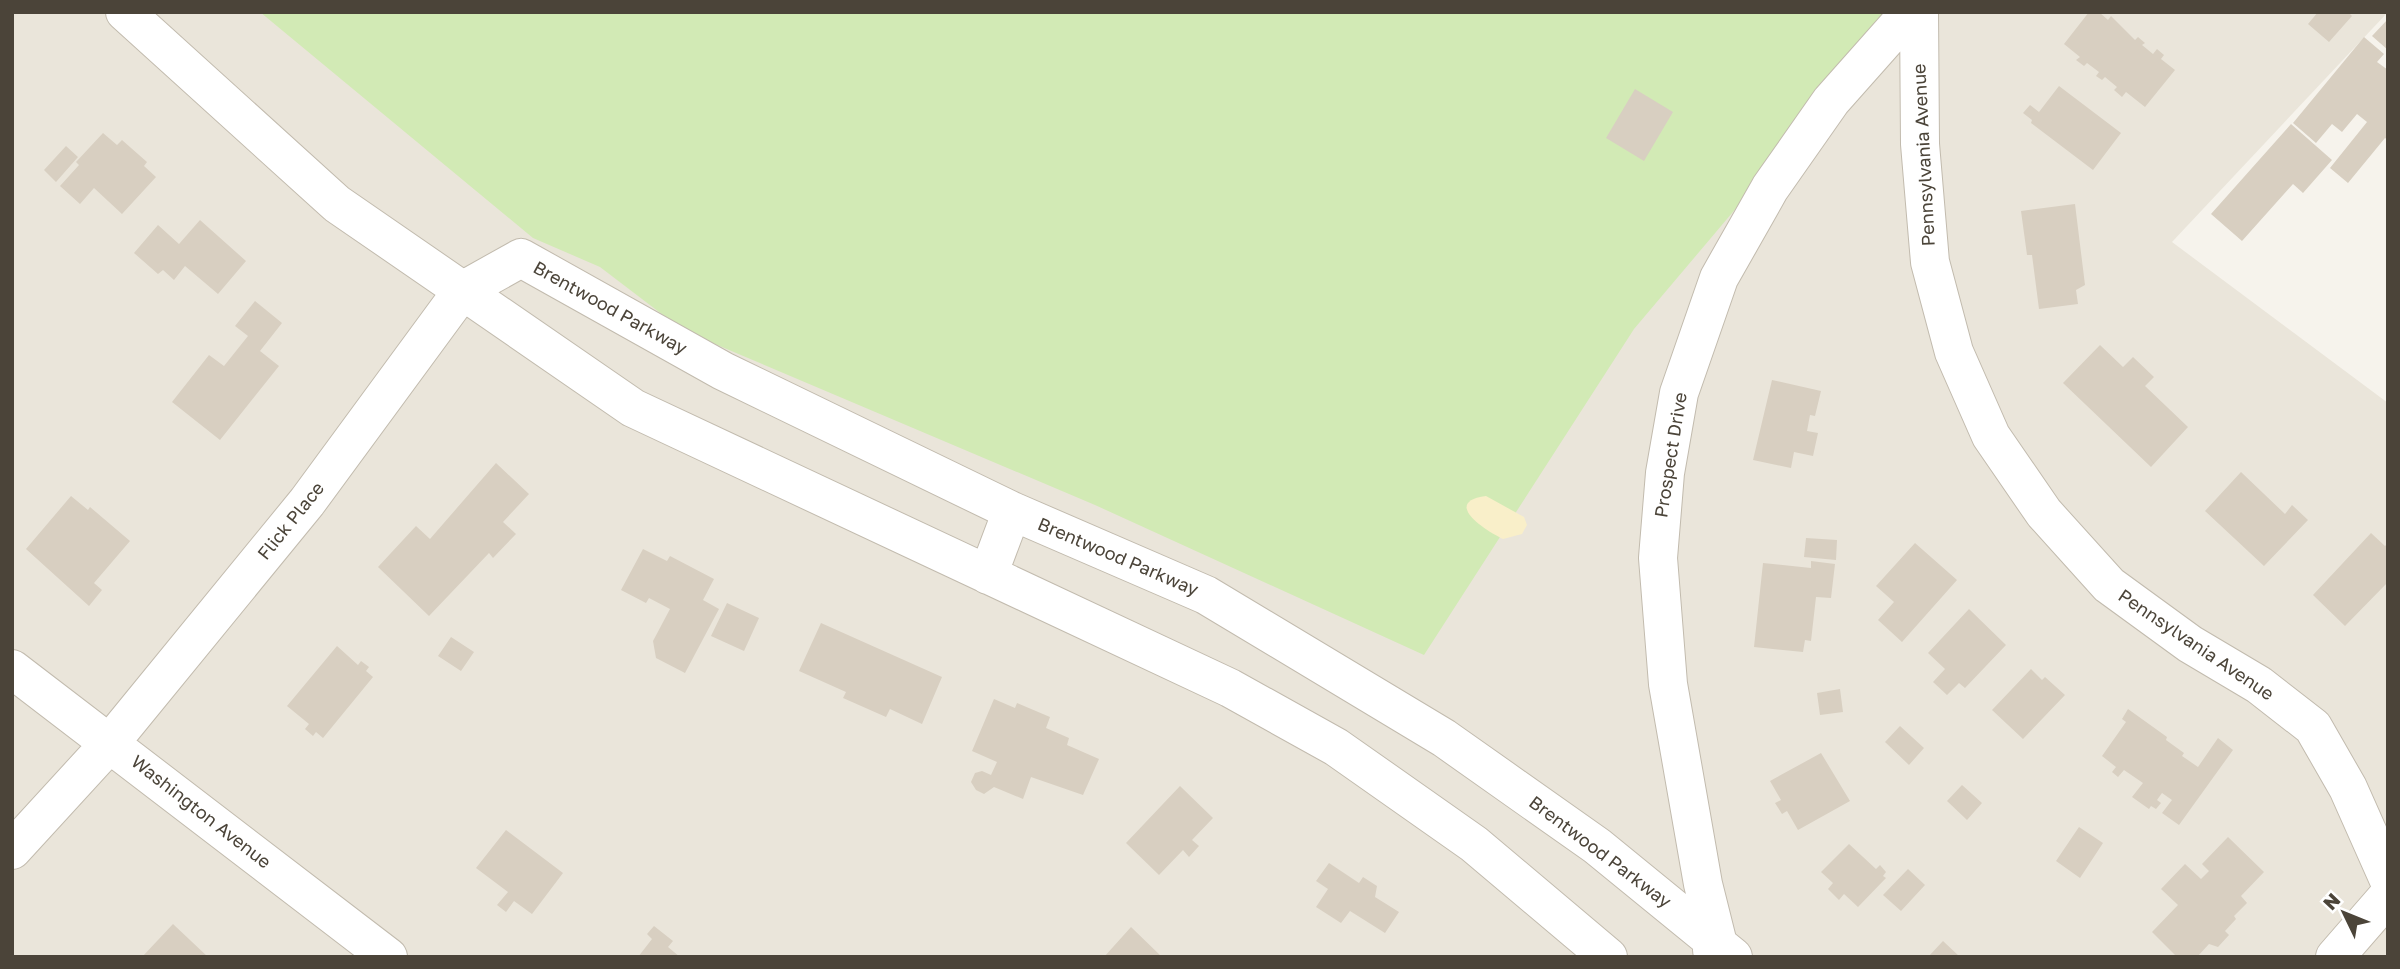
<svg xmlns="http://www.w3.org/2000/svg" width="2400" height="969" viewBox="0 0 2400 969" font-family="'Golos Text',sans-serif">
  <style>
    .residential { fill: #eae5da }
    .green { fill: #d2eab5 }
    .sand { fill: #f9efc9 }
    .building { fill: #d8cfc1 }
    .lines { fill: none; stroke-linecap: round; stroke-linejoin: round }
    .minor-casing { stroke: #c2bbae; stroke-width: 40 }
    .minor { stroke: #fff; stroke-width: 38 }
    .labels { text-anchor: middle; stroke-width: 6; stroke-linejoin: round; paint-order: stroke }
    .street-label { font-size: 18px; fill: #4b4439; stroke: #fff }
  </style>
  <rect width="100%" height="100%" fill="#f6f3ec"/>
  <path class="residential" d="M12,12H2388L2172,242L2388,403V957H12Z"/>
  <path class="green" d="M260,12H1902L1634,329L1424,655L1095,505L684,331L600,267L533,238Z"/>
  <path class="sand" d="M1486,496L1524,517L1527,525L1522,534L1503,539C1486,531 1441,502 1486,496Z"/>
  <path class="building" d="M2089,12H2099L2108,20L2111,16L2135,40L2138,37L2145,43L2142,45L2153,54L2157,49L2164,55L2161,59L2175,70L2145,107L2126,92L2122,97L2114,90L2117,87L2105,77L2102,80L2096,76L2099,72L2087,63L2084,66L2076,60L2080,57L2064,44Z
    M2318,12H2348L2352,16L2329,42L2308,24Z
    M2388,19V50L2372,36Z
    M2364,37L2384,54L2377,62L2388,70V140L2385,138L2348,183L2330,168L2367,122L2357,114L2342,132L2332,124L2316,143L2293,123Z
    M2059,86L2121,133L2093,170L2031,123L2032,120L2023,113L2030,105L2039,112Z
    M1635,89L1673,112L1644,161L1606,138Z
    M2291,124L2332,160L2303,193L2293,184L2242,241L2211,214Z
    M103,133L117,145L122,140L147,162L144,166L156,177L122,214L94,188L80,204L60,186L79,165L76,162Z
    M66,146L78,157L56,182L44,170Z
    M2075,204L2085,285L2076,290L2078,304L2039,309L2032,255H2027L2021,211Z
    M200,220L246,261L218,294L185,266L174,280L163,270L158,274L134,253L158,225L179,244Z
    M255,301L282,323L260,351L279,366L220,440L172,402L209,355L224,366L248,336L235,326Z
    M2100,345L2123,367L2133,357L2154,377L2145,386L2188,427L2151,467L2063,383Z
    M1772,380L1821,391L1815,416L1810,415L1807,431L1818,433L1813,456L1794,452L1791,468L1753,460Z
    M496,463L529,494L503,522L516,534L493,558L489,553L429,616L378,567L416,526L430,539Z
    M2241,472L2285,514L2292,505L2308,520L2264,566L2205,511Z
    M71,496L88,510L90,507L130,541L94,583L102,590L89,606L26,549Z
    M2371,533L2385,546L2388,543V582L2345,626L2313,595Z
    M1806,538L1837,540L1836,560L1804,557Z
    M1915,543L1957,580L1902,642L1878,620L1894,602L1876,586Z
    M643,549L667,561L670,556L714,579L703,600L719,609L685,673L656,658L653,641L670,609L649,598L646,603L621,590Z
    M1811,561L1835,564L1831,598L1816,597L1811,641L1805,640L1803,652L1754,647L1763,563L1811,568Z
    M727,603L759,618L744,651L711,636Z
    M1969,609L2006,645L1965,688L1959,683L1947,695L1933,682L1945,669L1928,653Z
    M821,623L942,677L922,724L890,709L886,717L843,698L846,692L799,671Z
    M451,637L474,652L461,671L438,656Z
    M337,646L358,665L361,661L369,667L366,671L373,677L323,738L316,732L313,736L305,729L309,724L287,706Z
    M2031,669L2042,680L2045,677L2065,695L2023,739L1992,710Z
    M1840,689L1843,712L1820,715L1817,693Z
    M994,699L1015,708L1017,703L1050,717L1046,728L1069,738L1067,745L1099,759L1083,795L1031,777L1023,799L994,787L984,794L976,790L971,782L975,773L982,771L991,775L997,762L972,751Z
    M2128,709L2167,737L2166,740L2184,753L2182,756L2198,767L2218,738L2233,750L2179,825L2162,813L2172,800L2162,793L2157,800L2161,803L2156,809L2151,806L2149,809L2132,797L2143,783L2124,770L2118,777L2112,772L2116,767L2102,756L2126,722L2122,719Z
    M1900,726L1924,748L1909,765L1885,742Z
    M1821,753L1850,801L1798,830L1787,811L1782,814L1775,803L1781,800L1770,781Z
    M1962,785L1982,803L1967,820L1947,801Z
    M1180,786L1213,818L1192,840L1199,846L1189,857L1183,850L1159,875L1126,843Z
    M2079,827L2103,843L2080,878L2056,861Z
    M506,830L563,873L532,914L514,901L506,912L497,905L508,892L476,868Z
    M2228,837L2264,872L2241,896L2247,903L2234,916L2236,919L2225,931L2229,935L2218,947L2209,944L2197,957H2177L2152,932L2178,905L2161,889L2185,864L2201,879L2209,871L2202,864Z
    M1849,844L1876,869L1880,865L1886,872L1883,876L1886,878L1858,907L1844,894L1839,900L1828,889L1833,883L1821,872Z
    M1329,863L1359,883L1363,877L1377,886L1375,897L1399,912L1385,933L1350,911L1341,923L1316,907L1328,889L1316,881Z
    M1908,869L1925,885L1901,911L1883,895Z
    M173,924L208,957H142Z
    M654,926L673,941L668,947L680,957H638L652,939L647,934Z
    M1131,927L1162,957H1104Z
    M1943,941L1960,957H1928Z"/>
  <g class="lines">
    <defs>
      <path id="minor" d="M125,12L337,204L633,408L1230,688L1336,747L1474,844L1608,957
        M1919,12L1920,144L1930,262L1954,352L1991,436L2044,513L2109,585L2190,644L2259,685L2313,727L2348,788L2388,878
        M988,575L1012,511
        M12,669L388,957
        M12,850L110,743L307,502L462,291L521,258L723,371L1012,511L1206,595L1444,738L1597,846L1733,957
        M1712,950L1718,944L1703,884L1668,684L1658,558L1665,473L1679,393L1719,278L1770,188L1831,101L1910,12
        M2335,957L2388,896"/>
    </defs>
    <use href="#minor" class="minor-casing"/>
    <use href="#minor" class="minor"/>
  </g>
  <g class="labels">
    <g class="street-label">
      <text transform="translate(1924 155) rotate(-93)" y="6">Pennsylvania Avenue</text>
      <text transform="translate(610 308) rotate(29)" y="6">Brentwood Parkway</text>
      <text transform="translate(1671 455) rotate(-81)" y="6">Prospect Drive</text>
      <text transform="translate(291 521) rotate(-51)" y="6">Flick Place</text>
      <text transform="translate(1118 557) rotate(23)" y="6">Brentwood Parkway</text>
      <text transform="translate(2196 645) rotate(34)" y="6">Pennsylvania Avenue</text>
      <text transform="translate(201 812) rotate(38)" y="6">Washington Avenue</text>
      <text transform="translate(1600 852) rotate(37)" y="6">Brentwood Parkway</text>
    </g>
  </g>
  <rect width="2400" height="969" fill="none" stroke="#4b4439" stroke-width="28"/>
  <g transform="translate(2344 913) rotate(313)" stroke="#ffffff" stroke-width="5" paint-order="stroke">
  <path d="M0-5L12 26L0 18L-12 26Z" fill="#4b4439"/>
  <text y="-10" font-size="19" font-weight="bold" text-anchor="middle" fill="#4b4439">N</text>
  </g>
</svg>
